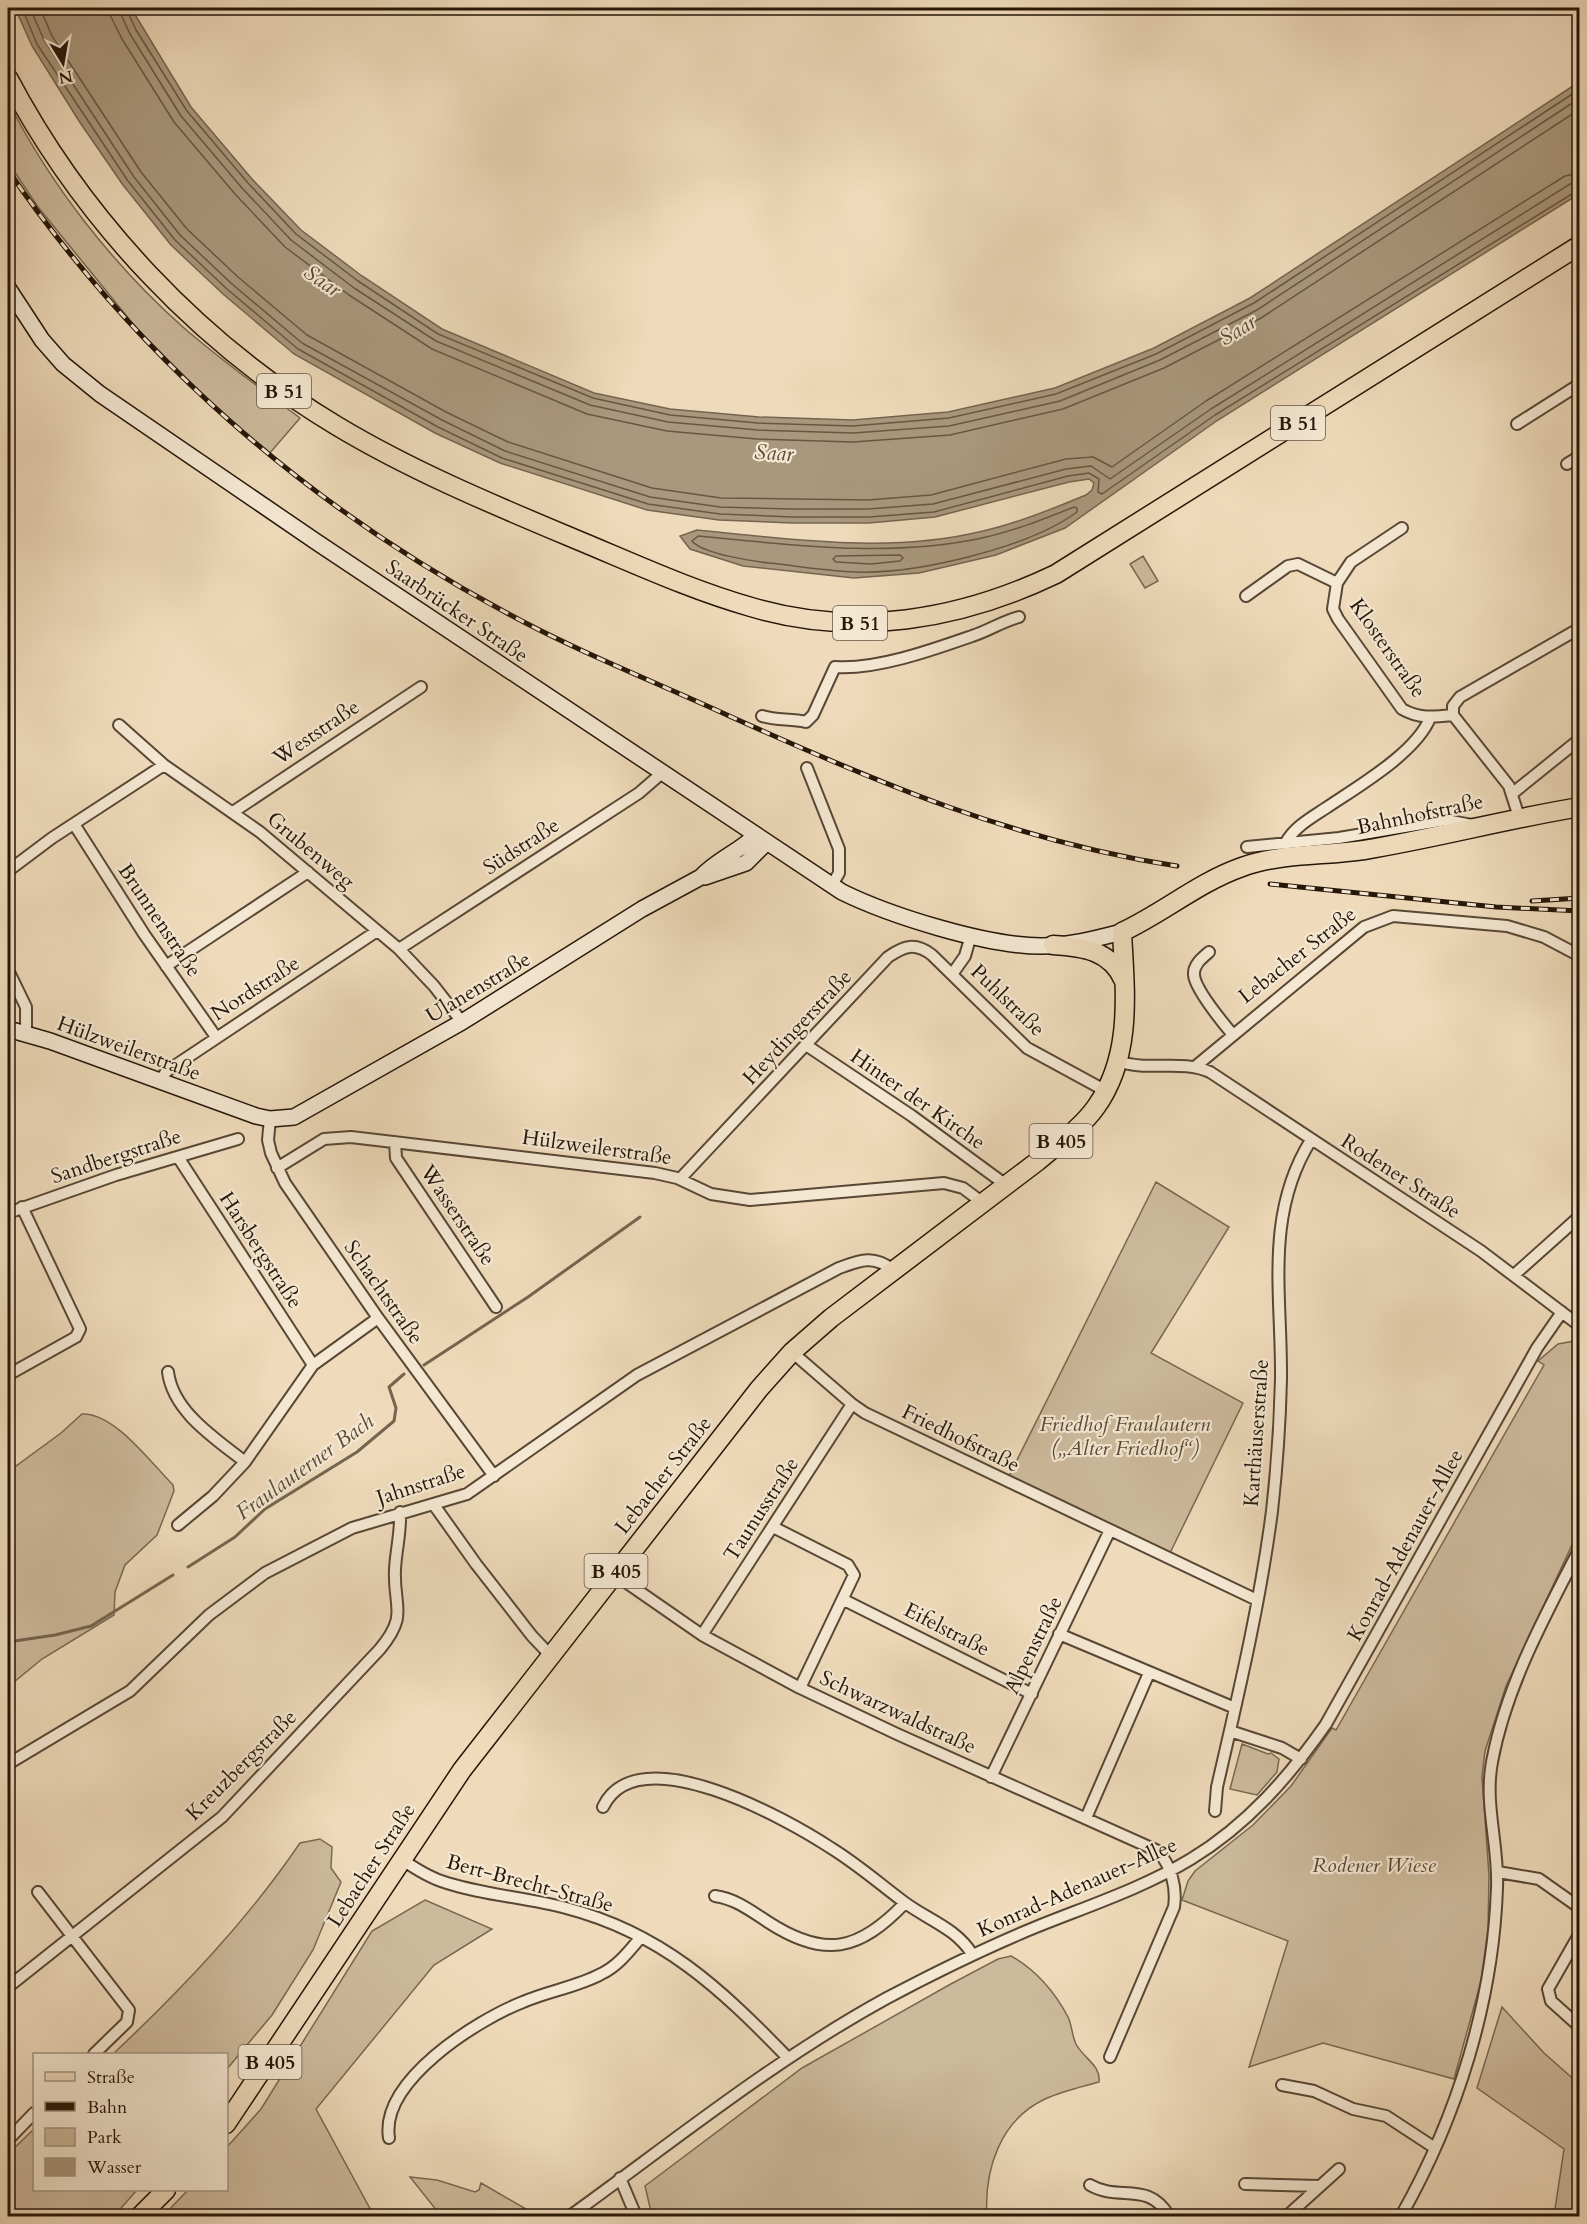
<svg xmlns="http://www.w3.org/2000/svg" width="1587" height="2224" viewBox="0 0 1587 2224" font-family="Cardo,serif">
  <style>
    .green { fill: #cdba9d; stroke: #796852; stroke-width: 1.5 }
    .water { fill: #aa987e; stroke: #75644f; stroke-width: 1.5 }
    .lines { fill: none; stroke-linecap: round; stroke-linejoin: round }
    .shore { stroke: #685743; stroke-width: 1.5 }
    .stream { stroke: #75644f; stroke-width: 3 }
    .street-casing { stroke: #584735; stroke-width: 14 }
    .secondary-casing { stroke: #251608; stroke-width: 18 }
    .primary-casing { stroke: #251608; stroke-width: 21 }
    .street { stroke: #f5e8d3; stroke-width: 10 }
    .secondary { stroke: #f5e8d3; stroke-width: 15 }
    .primary { stroke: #efdbbb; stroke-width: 18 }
    .rail-casing { stroke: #251608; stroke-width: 5 }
    .rail { stroke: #f5e8d3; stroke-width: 3; stroke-dasharray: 9; stroke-linecap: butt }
    .labels { text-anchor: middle; stroke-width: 4.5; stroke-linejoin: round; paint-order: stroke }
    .shield { fill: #f5e8d3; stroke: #635545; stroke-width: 1.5 }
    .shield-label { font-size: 20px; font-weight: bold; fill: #251608 }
    .street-label { font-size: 21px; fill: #251608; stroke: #f5e8d3 }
    .park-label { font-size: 21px; font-style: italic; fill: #574735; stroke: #f5e8d3 }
    .water-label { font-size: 22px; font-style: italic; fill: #5a4a37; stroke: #f5e8d3 }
  </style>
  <rect width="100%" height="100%" fill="#efdbbb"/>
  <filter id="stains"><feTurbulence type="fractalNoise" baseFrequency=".00333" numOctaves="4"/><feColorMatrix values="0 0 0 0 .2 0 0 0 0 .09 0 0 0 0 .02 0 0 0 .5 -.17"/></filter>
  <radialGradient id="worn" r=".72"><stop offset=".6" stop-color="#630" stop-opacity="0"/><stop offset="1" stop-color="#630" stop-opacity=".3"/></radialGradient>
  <path class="green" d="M8,101C50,185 114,266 184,328C221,360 261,389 300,418L269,454L210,402L138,330L38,207L8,162Z
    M1143,556L1158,581L1145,588L1130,564Z
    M1156,1182L1229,1227L1151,1353L1243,1403L1170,1553L1009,1476Z
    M1574,1341L1580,1343L1579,1530L1506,1686L1485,1751L1482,1777L1489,1875L1488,1929L1481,1981L1454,2079L1323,2043L1249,2067L1288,1941L1182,1900L1188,1881L1195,1871L1253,1825L1291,1786L1332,1728L1336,1730L1544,1365L1538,1361L1558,1344Z
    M82,1414C115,1413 150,1462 173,1485L174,1491L157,1535L125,1565L115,1592L114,1615L42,1659L8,1687V1472L61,1433Z
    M1242,1744L1268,1754L1271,1753L1279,1759L1277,1772L1257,1795L1230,1789Z
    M320,1839L332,1847L331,1868L341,1882L313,1950L272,2015L227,2069L226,2054H113C181,1990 247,1921 300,1843Z
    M425,1900L492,1929L434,1965L316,2109L374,2216H163L188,2190H226L227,2147L261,2109L372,1931Z
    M1011,1956C1035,1969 1055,1992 1068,2017C1072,2025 1072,2036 1076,2044C1084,2059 1101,2065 1099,2082C1081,2087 1062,2091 1045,2099C1000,2120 984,2170 987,2216H652L645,2186L802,2068L949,1985L998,1959Z
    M1502,2007L1544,2053L1579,2084V2216H1554L1564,2149L1477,2088Z
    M34,2129V2190H137L114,2216H8V2154Z
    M410,2177L437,2180L475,2192L479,2190L481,2183L538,2216H441Z"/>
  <path class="water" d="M15,8H131L191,107L252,179L301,230L362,276L442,329L594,393L670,409L759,417L853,420L948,412L1055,388L1154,348L1250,298L1579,82V194L1218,420L1065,528L996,555L919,573L854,578L743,566L690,549L680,536L697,530C791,539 890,554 983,531C1018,523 1052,509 1086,495L1092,490L1094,483L1089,479L1069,482L935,517L869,523H792L719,520L647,510L500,463L435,433L294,354L223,294L171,245L123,185L79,121L32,46Z"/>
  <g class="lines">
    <path class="shore" d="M22,8L37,44L128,181L175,240L227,289L298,349L438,427L502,458L648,504L720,514L792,517H869L934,512L1068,476L1089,473L1099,479L1098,492L1102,494L1215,415L1580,189
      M30,8L44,40L134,177L180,235L232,284L302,343L442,420L505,451L650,497L720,507L792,509H868L933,504L1066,469L1091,466L1110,479L1211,409L1570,184L1580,182
      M40,8L52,36L141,172L187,229L238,277L307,335L446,412L508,442L652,488L721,498L868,500L931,495L1066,459L1093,457L1112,467L1206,401L1565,176L1580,173
      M109,8L111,17L122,39L174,122L235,194L285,247L349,295L432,349L587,414L667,431L757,439L853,442L950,435L1063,409L1164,368L1261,318L1580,109
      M118,8L130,34L181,116L242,188L291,240L354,288L436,341L590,405L668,422L758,430L853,433L949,426L1060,401L1160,360L1257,310L1580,98
      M126,8L136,30L187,111L248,183L296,234L358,281L438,334L593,398L670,415L758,423L853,426L949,418L1056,394L1156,354L1254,303L1580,89
      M1074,507L1077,508V512C1028,548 917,574 856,572C827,571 798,566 769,563C752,561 703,554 692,541L698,536C793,545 888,558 982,538C1014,531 1044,519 1074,507Z
      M900,555L903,558L900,561L871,564L836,562L833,559L836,556Z"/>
    <path class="stream" d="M424,1365L528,1297L640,1217
      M188,1567L235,1537L265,1509L357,1452L394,1421L396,1408L389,1387L404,1374
      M8,1642L55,1635L91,1626L173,1575"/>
    <defs>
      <path id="street" d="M1517,424L1580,384
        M1567,464L1580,456
        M1337,583L1351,562L1402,528
        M1246,596L1288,566L1298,564L1337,583L1333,609L1338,619L1402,709C1419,719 1434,717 1453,715
        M1453,715V706L1460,697L1580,628
        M1453,715L1509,786L1519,817
        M762,716C777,721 791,718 806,722L813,715L835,667C876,670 932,650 972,636C988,631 1003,621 1019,617
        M119,725L164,765L260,832L399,949L434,986L462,1022
        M807,768L839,849V873L832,885
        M1513,793L1580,739
        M233,812L421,687
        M74,824L144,934L216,1037
        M1285,844C1294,827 1311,818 1326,808C1357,787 1416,753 1430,718
        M1247,847L1339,838L1446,820L1472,825
        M8,871L52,838L164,765
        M399,949L639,793L662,773
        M1209,952C1202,958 1193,965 1194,975C1195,989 1223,1023 1233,1035
        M166,966L308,872
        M8,970L26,1007V1033
        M953,973L965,956L971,935
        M806,1045L912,1116L1006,1185
        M1118,1061C1148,1072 1181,1059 1210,1072L1481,1251L1580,1326
        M1196,1066L1364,927L1393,916L1507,926L1544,937L1580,956
        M159,1081L167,1071L377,931
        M270,1119L268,1140L271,1153L285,1183L378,1318L494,1476
        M395,1142L396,1158L496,1307
        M178,1157L313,1365
        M277,1168L324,1139L351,1137L655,1173L677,1178L711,1194L750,1200L944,1183L963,1188L983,1203
        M680,1179L888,957C904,946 915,942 932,955L1027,1048L1106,1091
        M8,1213L116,1175L238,1139
        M1514,1275L1580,1216
        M792,1352L852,1404L865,1413L1257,1600
        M168,1372C173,1412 216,1439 245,1462
        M8,1375L76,1337L80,1329L22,1207
        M434,1505L476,1564L532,1636L551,1656
        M178,1525L213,1496L245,1462L313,1365L378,1318
        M773,1527L848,1565L854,1575L800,1688
        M614,1574L702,1635L800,1688L897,1734L1158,1851C1171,1866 1177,1887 1174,1907L1110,2057
        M844,1600L1032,1694
        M1059,1634L1235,1708
        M702,1635L852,1404
        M1230,1731L1282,1748L1301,1759
        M8,1764L130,1691L209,1615L265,1573L352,1528L467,1494L637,1375L839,1268C861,1260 874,1255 893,1270
        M991,1777L1110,1530
        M603,1807C637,1735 787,1819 831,1848C857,1864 880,1884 904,1902C928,1920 956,1928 972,1954
        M1215,1811L1217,1787C1238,1696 1260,1604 1272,1511C1277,1467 1280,1423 1281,1379C1282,1295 1264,1215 1311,1140
        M1086,1818L1149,1673
        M401,1859C413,1867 426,1876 441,1881C481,1895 525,1897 566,1908C662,1933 720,1988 787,2057
        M1498,1872L1539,1879L1580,1908
        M38,1892L129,2010L127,2022L94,2054
        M715,1896C736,1899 751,1911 768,1922C825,1959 859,1951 905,1903
        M1580,1933L1548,1989L1551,2001L1580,2027
        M8,1987L222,1817L380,1649C409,1614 393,1607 395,1569C396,1550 401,1532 400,1512
        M1282,2085L1314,2091L1353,2109L1386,2116L1435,2148
        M389,2138C380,2081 477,2020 523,2002C548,1991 577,1987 601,1974C618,1966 629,1951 641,1937
        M8,2140L34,2113
        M620,2178L636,2216
        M1245,2184L1320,2186
        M1090,2185C1119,2202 1148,2180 1169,2216
        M570,2216C674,2141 774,2060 887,1998C936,1972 985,1948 1036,1927C1088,1906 1143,1888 1191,1859C1247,1825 1289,1777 1326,1724L1537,1348L1562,1312
        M1287,2216L1339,2169
        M1401,2216C1457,2117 1493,2003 1497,1888C1499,1846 1484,1804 1492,1762C1506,1686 1545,1616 1580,1548"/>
      <path id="secondary" d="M8,288L42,340L63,364L100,394L318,543L842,892C891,916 987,946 1041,946C1068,946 1095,939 1122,932
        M705,877L746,863L766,843
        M8,1029L50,1041L256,1116L270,1119L294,1117L462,1022L642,909L701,877C716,860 739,852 756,835"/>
      <path id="primary" d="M8,78C83,220 199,343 337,426C412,471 494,505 575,539C633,563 691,590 751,607C855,638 960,620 1056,574L1580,245
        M1053,945C1083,947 1111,950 1124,981
        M226,2124L462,1770L759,1389L792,1352L831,1318L1038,1161C1058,1144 1081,1128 1096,1107C1133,1055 1125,992 1122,932C1163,913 1199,882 1242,867C1280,853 1324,856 1364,850C1436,838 1507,819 1580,807
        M140,2216L166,2190"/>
    </defs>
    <use href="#street" class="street-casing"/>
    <use href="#secondary" class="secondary-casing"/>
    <use href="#primary" class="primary-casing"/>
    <use href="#street" class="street"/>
    <use href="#secondary" class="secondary"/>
    <use href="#primary" class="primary"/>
    <defs>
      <path id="rail" d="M8,170C135,356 306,505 505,612C576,651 653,681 727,715C876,782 1014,841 1177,866
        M1270,884L1496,907L1580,911
        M1532,901L1580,898"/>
    </defs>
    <use href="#rail" class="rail-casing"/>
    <use href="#rail" class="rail"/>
  </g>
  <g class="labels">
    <g class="shield">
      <rect x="257" y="374" width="54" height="34" rx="4.5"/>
      <rect x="1271" y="406" width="54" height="34" rx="4.5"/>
      <rect x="833" y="606" width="54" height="34" rx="4.5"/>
      <rect x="1029.5" y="1124" width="63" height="34" rx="4.5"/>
      <rect x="584.5" y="1554" width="63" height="34" rx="4.5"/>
      <rect x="238.5" y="2045" width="63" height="34" rx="4.5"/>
    </g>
    <g class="shield-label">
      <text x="284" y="398">B 51</text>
      <text x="1298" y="430">B 51</text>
      <text x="860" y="630">B 51</text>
      <text x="1061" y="1148">B 405</text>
      <text x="616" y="1578">B 405</text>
      <text x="270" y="2069">B 405</text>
    </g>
    <g class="street-label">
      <text transform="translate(457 611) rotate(34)" y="7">Saarbrücker Straße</text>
      <text transform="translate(1388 648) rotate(55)" y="7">Klosterstraße</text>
      <text transform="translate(316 732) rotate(-34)" y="7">Weststraße</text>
      <text transform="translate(1420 814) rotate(-12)" y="7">Bahnhofstraße</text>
      <text transform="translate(521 846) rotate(-33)" y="7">Südstraße</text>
      <text transform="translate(311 850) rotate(40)" y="7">Grubenweg</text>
      <text transform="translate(160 920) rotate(56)" y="7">Brunnenstraße</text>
      <text transform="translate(1297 955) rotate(-38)" y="7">Lebacher Straße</text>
      <text transform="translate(478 987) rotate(-31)" y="7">Ulanenstraße</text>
      <text transform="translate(255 988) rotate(-33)" y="7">Nordstraße</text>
      <text transform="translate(1008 1000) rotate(44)" y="7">Puhlstraße</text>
      <text transform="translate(797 1027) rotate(-47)" y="7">Heydingerstraße</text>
      <text transform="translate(129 1048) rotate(20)" y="7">Hülzweilerstraße</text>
      <text transform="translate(918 1099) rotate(35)" y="7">Hinter der Kirche</text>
      <text transform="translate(597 1147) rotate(8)" y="7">Hülzweilerstraße</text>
      <text transform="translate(116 1156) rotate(-18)" y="7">Sandbergstraße</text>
      <text transform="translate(1401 1176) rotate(33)" y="7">Rodener Straße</text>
      <text transform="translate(458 1215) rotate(56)" y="7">Wasserstraße</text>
      <text transform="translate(261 1250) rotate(57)" y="7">Harsbergstraße</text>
      <text transform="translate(384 1292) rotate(55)" y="7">Schachtstraße</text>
      <text transform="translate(1256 1433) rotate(-86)" y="7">Karthäuserstraße</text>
      <text transform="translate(961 1438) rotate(26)" y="7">Friedhofstraße</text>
      <text transform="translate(663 1475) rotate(-52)" y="7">Lebacher Straße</text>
      <text transform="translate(421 1484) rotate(-18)" y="7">Jahnstraße</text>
      <text transform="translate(761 1509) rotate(-57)" y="7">Taunusstraße</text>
      <text transform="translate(1405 1545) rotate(-61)" y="7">Konrad-Adenauer-Allee</text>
      <text transform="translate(947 1629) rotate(27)" y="7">Eifelstraße</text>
      <text transform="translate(1033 1645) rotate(-64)" y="7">Alpenstraße</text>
      <text transform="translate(898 1712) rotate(25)" y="7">Schwarzwaldstraße</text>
      <text transform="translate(241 1765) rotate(-45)" y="7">Kreuzbergstraße</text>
      <text transform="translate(371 1865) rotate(-57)" y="7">Lebacher Straße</text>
      <text transform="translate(530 1883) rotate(15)" y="7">Bert-Brecht-Straße</text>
      <text transform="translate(1077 1887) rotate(-24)" y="7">Konrad-Adenauer-Allee</text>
    </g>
    <g class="park-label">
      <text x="1125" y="1431">Friedhof Fraulautern<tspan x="1125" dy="24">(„Alter Friedhof“)</tspan></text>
      <text x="1374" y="1872">Rodener Wiese</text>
    </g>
    <g class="water-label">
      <text transform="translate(323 280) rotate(34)" y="8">Saar</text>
      <text transform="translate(1237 329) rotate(-32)" y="8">Saar</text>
      <text transform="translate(774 452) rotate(3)" y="8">Saar</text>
      <text transform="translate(304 1466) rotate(-36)" y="8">Fraulauterner Bach</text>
    </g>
  </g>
  <rect width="1587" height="2224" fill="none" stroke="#efdbbb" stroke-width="30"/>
  <rect x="9" y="9" width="1569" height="2206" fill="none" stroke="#251608" stroke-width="3"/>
  <rect x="15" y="15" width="1557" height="2194" fill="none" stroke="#251608" stroke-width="1.5"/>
  <rect x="33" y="2053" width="195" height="138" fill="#f5e8d3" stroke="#a29482" stroke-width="1.5"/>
  <rect x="45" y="2072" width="30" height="9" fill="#efdbbb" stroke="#a29482" stroke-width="1.5"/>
  <text x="87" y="2083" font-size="18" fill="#251608">Straße</text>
  <rect x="45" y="2102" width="30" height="9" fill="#251608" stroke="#a29482" stroke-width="1.5"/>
  <text x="87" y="2113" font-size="18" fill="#251608">Bahn</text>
  <rect x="45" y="2128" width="30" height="18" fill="#cdba9d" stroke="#a29482" stroke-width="1.5"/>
  <text x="87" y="2143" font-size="18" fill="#251608">Park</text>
  <rect x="45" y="2158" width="30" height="18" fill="#aa987e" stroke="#a29482" stroke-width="1.5"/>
  <text x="87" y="2173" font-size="18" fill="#251608">Wasser</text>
  <g transform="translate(63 63) rotate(169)" stroke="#f5e8d3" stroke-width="4.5" paint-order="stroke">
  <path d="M0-4.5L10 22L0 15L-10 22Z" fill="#251608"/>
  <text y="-9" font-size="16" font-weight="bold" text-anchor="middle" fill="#251608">N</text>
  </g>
  <rect width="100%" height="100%" filter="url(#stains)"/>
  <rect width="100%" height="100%" fill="url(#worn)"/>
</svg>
